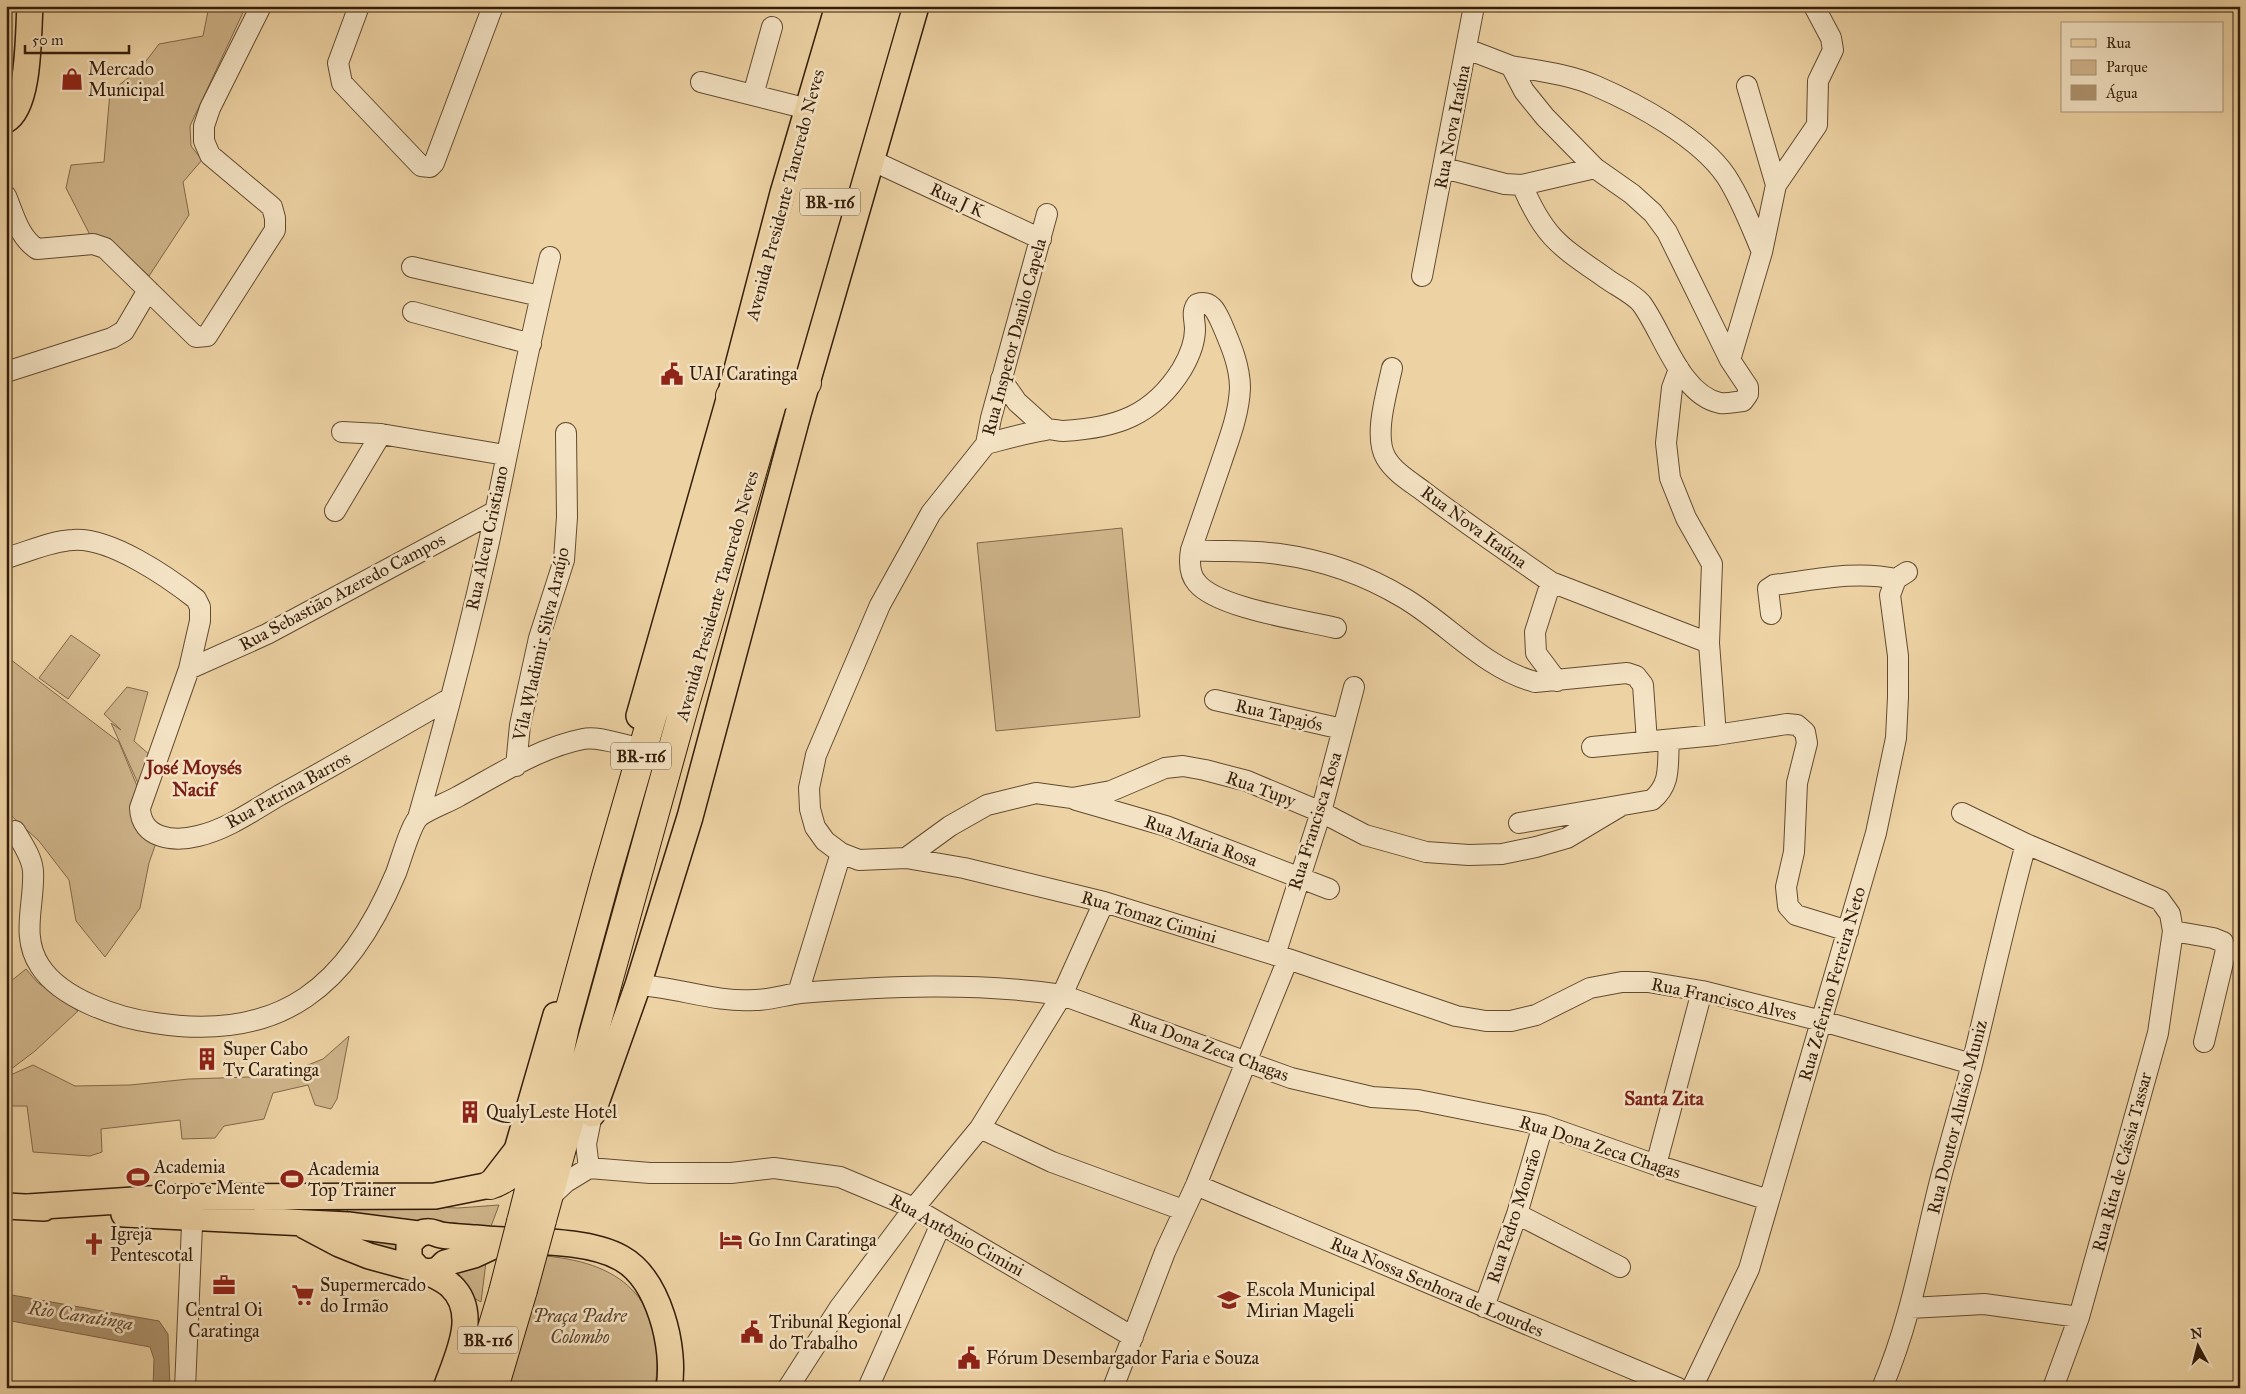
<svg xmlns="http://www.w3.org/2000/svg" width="2246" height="1394" viewBox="0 0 2246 1394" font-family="'IM FELL Great Primer',serif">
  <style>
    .green { fill: #ceb389; stroke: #81684a }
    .water { fill: #ae946f; stroke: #7d6447 }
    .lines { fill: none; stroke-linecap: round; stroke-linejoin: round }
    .minor-casing { stroke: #624a30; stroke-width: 22 }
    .major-casing { stroke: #341d0a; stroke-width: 28 }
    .highway-casing { stroke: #341d0a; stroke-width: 30 }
    .minor { stroke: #f3e2c3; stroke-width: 20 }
    .major { stroke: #edd2a3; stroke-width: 25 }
    .highway { stroke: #edd2a3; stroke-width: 28 }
    .highway-bridge-casing { stroke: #341d0a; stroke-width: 30; stroke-linecap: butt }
    .highway-bridge { stroke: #edd2a3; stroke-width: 28 }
    .labels { text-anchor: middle; stroke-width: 5; stroke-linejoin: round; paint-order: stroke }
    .shield { fill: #f3e2c3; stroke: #6d5842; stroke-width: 1 }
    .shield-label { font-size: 16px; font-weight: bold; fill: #341d0a }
    .poi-label { font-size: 18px; fill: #341d0a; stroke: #f3e2c3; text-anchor: start }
    .street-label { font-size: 18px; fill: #341d0a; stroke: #f3e2c3 }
    .park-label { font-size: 18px; font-style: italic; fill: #5a422a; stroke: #f3e2c3 }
    .neighbourhood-label { font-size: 19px; font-weight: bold; fill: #7a1f14; stroke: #f3e2c3 }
    .water-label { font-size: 19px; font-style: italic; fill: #5f472d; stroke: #f3e2c3 }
  </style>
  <rect width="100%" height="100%" fill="#edd2a3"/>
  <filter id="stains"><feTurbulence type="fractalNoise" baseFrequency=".004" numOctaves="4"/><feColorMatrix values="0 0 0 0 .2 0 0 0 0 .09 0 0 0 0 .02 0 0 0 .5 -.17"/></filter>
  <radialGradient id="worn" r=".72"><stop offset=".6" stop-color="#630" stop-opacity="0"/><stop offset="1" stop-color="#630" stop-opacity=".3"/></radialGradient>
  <path class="green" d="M209,6H246L190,126L191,146L202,160L183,182L189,215L149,276L115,246L90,235L66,188L71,165L104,162L110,92L140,69L159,44L203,36Z
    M896,6H906L802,375L793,371Z
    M1122,528L1140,717L996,731L977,543Z
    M71,635L100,655L68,699L39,678Z
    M6,656L119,742L158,837L149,863L140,908L105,957L76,921L69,880L39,841L6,811Z
    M127,687L148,692L134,741L151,756L141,790L111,723L121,730L104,714Z
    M26,969L37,982L78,1011L35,1051L6,1073V985Z
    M349,1036L337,1099L331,1109L315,1105L308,1085L273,1093L264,1119L224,1126L215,1138L182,1139L180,1120L101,1129L102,1152L90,1156L33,1152L27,1106H6V1077L33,1065L75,1086L130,1085L189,1079L280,1076L323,1059Z
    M345,1204L458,1208L499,1205L490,1229L455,1223L350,1218Z
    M331,1232L399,1237L400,1258Z
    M487,1254L481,1302L463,1292L451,1271Z
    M545,1256C627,1263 667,1304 655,1388H510L512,1368Z"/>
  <path class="water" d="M6,1294L159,1321L168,1334L170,1388H153L154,1359L150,1347L6,1320Z"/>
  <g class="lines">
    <defs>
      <path id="minor" d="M359,6L338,63L342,83L421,166L430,167L434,163L493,6
        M1467,49L1511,66L1524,91L1545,117L1595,168L1632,194L1653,213L1667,232L1730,360L1748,387V394L1743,401C1735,402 1727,404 1720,403C1680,395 1663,332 1641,303C1633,294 1617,286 1607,279C1560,246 1545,239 1522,185
        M1511,66C1539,71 1569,74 1596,86C1638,104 1700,138 1726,176C1741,199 1751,226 1762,252
        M701,82L808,109
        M1747,86L1776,185
        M753,95L772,27
        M873,161L1041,239
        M1444,168L1505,184L1522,185L1595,168
        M6,196C14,215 19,237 37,249L93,244L105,248L196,337L207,336L275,230V218L272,207L210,155L204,141V126L210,108L261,6
        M1047,214L991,418L986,444L931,513L880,605L816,755L809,788L810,809L815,827L825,841L841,853L859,860L906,858L964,868L1104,902L1288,959L1456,1016L1486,1021H1511L1536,1015L1590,988L1622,982H1648L1702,991L1822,1021L1972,1064
        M412,267L540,296
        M1422,276L1474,6
        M413,312L531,344
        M1730,360L1762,252L1776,185L1817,125L1818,81L1833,50L1831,38L1814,6
        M1392,368C1387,392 1373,436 1386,458C1394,472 1411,482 1423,491C1465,523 1508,552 1551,582L1535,632L1536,653L1557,681
        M1679,369L1672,388L1666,443L1670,478L1686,518L1712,564L1709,643L1716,735
        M6,372L112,338L124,331L148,290
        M1001,379L1017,402L1047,429
        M342,432L381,434L505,455
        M986,444C1005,439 1025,433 1045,430C1051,428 1057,431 1063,431C1116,428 1153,416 1182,369C1189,357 1195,343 1195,329C1195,320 1191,312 1197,304C1211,300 1216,311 1221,322C1230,343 1240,365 1240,388C1239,414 1229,439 1221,463C1211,492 1201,521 1191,550C1220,552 1250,550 1279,554C1323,560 1366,575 1404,598C1448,624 1484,668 1535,682L1627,673L1636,676L1643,685L1647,742
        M335,511L381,434
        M1191,550C1189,562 1189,574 1197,583C1217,608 1303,620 1336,628
        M6,558C28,552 50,541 73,540C110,537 168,577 196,599L200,607V621L189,669L140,808C141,839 174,842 198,836C228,829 254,810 280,795C337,764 393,731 449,699
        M1551,582L1709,643
        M1771,614L1768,589L1774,585C1814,580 1856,570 1896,579
        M189,669L267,634L494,512
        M1215,700L1342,729
        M1592,747L1716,735L1787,724L1797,725L1805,732L1807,743L1797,783L1794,852L1786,887L1788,906L1796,915L1848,931
        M516,766L520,725L539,638L564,560L567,517L566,433
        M1076,800L1166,826L1329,889
        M1962,813L2026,844L2160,900L2170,914L2173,931L2158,1033L2079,1317L2053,1388
        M418,818C444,727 468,635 489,542C509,447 527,351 550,257
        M1519,823L1652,800C1672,783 1667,765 1669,740
        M6,837L15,831C22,843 32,857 33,871C35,903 20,936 40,966C61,999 118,1018 155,1023C282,1043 349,985 396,873C401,860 411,823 420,816C431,808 447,803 459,796C498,775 538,748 583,739C597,736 616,743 630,746
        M906,858L950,826L987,805L1036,793L1072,798L1111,791L1165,768L1183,766L1205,770L1247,781L1321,812L1365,835L1426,852L1469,855L1502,854L1536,847L1567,838L1619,807
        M2173,931L2213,938L2223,942L2226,950L2204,1042
        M1275,955L1321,812L1354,687
        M638,985C677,987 716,1003 755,1000C770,1000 785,995 800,993C887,986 976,982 1062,995L1291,1078L1372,1097L1418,1100L1543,1125L1656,1165L1769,1200
        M798,993L841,853
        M980,1128L1052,1162L1183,1210
        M1656,1165L1702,991
        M589,1168L586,1144L592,1114
        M1196,1185L1678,1388
        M549,1198L566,1182L589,1168L650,1173H731L774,1168L840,1177L914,1208L1133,1337
        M1517,1214L1620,1267
        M1484,1307L1517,1214L1543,1125
        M1910,1308L1984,1304L2079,1317
        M185,1388L193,1202
        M788,1388L840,1307L914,1208L980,1128L1062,995L1104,902
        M868,1388L941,1224
        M1113,1388L1165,1252L1196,1185L1288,959
        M1692,1388L1749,1269L1876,833L1896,738L1898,697V656L1890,595L1896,579L1907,572
        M1882,1388C1911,1320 1923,1248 1941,1177C1951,1139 1962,1102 1972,1064C1990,990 2006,917 2026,844"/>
      <path id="major" d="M6,120C30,106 28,33 30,6
        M639,716L730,396L783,193L838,6
        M592,1114L638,985L690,817L798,414L916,6
        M6,1206L44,1208
        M28,1207L179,1197L435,1196L490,1185L517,1150L556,1015
        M124,1214L348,1225L418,1234
        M305,1226L339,1244L369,1256L428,1272L438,1270L445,1263L474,1255L502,1242
        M419,1270L409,1259V1245C413,1238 418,1233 426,1232C432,1231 436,1234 441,1235C452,1237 464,1237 475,1238C518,1243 583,1237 621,1258C659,1279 676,1348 669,1388
        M428,1272C435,1276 445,1280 451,1286C480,1313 457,1357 446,1388"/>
      <path id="highway" d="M730,396L760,378
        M775,398L807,383
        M490,1185C510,1179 525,1161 540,1147
        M542,1220L683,711L887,6
        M521,1222L540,1147L565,1026L605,880L652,717L760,378L861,6
        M474,1388L503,1292
        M494,1388L523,1290"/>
    </defs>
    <use href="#minor" class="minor-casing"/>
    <use href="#major" class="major-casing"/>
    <use href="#highway" class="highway-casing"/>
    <use href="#minor" class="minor"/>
    <use href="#major" class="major"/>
    <use href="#highway" class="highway"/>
    <defs>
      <path id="highway-bridge" d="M523,1290L542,1220
        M503,1292L521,1222"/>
    </defs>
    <use href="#highway-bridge" class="highway-bridge-casing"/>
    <use href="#highway-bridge" class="highway-bridge"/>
  </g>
  <defs>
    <symbol id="shop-bare" viewBox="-9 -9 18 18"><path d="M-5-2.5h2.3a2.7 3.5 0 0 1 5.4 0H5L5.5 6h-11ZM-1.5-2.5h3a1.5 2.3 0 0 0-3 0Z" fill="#8f2418" stroke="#f3e2c3" stroke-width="2.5" paint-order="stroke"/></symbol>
    <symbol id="civic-bare" viewBox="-9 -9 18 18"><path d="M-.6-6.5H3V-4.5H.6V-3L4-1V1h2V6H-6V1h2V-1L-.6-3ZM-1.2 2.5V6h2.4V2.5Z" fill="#8f2418" stroke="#f3e2c3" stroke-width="2.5" paint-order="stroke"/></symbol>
    <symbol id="building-bare" viewBox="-9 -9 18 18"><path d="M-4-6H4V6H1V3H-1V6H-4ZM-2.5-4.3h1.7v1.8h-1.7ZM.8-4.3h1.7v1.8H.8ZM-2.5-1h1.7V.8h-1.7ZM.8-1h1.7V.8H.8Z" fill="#8f2418" stroke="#f3e2c3" stroke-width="2.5" paint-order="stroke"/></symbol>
    <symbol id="stadium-bare" viewBox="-9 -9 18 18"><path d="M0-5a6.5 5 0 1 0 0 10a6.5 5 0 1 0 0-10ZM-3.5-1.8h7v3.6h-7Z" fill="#8f2418" stroke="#f3e2c3" stroke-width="2.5" paint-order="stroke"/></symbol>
    <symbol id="hotel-bare" viewBox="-9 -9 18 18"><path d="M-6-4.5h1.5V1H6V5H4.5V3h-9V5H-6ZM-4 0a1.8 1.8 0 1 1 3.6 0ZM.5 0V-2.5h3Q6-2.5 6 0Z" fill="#8f2418" stroke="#f3e2c3" stroke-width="2.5" paint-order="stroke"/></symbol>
    <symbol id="church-bare" viewBox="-9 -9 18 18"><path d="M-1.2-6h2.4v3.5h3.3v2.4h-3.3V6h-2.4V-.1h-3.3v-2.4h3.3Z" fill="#8f2418" stroke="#f3e2c3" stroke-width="2.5" paint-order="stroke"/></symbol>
    <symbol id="office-bare" viewBox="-9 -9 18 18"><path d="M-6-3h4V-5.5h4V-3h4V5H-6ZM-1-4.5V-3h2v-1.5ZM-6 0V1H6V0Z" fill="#8f2418" stroke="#f3e2c3" stroke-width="2.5" paint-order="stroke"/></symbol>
    <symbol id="supermarket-bare" viewBox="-9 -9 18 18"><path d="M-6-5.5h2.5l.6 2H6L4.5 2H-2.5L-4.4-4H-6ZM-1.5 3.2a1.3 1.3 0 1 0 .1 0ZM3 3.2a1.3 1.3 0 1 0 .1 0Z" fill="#8f2418" stroke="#f3e2c3" stroke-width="2.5" paint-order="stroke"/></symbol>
    <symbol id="school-bare" viewBox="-9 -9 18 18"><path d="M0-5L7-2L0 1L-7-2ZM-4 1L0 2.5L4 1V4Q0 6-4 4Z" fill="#8f2418" stroke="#f3e2c3" stroke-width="2.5" paint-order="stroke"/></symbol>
  </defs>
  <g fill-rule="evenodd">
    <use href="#shop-bare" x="56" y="63" width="32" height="32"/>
    <use href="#civic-bare" x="656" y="358" width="32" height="32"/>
    <use href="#building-bare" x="191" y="1043" width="32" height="32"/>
    <use href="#building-bare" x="454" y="1096" width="32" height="32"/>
    <use href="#stadium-bare" x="122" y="1161" width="32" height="32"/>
    <use href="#stadium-bare" x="276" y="1163" width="32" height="32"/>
    <use href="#hotel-bare" x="715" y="1224" width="32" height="32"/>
    <use href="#church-bare" x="78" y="1228" width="32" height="32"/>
    <use href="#office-bare" x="208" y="1269" width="32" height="32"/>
    <use href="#supermarket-bare" x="287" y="1279" width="32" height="32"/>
    <use href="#school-bare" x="1213" y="1284" width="32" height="32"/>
    <use href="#civic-bare" x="736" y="1316" width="32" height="32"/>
    <use href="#civic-bare" x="953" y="1342" width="32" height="32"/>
  </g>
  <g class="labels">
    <g class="shield">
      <rect x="800" y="188.5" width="60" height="27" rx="4"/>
      <rect x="611" y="742.5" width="60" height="27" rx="4"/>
      <rect x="458" y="1326.5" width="60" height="27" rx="4"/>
    </g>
    <g class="shield-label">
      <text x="830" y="208">BR-116</text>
      <text x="641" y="762">BR-116</text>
      <text x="488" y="1346">BR-116</text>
    </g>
    <g class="poi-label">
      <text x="88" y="75">Mercado<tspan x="88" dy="21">Municipal</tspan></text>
      <text x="689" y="380">UAI Caratinga</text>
      <text x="223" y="1055">Super Cabo<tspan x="223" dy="21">Tv Caratinga</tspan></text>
      <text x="486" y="1118">QualyLeste Hotel</text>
      <text x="154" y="1173">Academia<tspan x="154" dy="21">Corpo e Mente</tspan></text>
      <text x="308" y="1175">Academia<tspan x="308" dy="21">Top Trainer</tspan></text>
      <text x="110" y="1240">Igreja<tspan x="110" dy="21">Pentescotal</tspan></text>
      <text x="748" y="1246">Go Inn Caratinga</text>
      <text x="320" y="1291">Supermercado<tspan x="320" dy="21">do Irmão</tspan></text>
      <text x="1246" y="1296">Escola Municipal<tspan x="1246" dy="21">Mirian Mageli</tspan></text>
      <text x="224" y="1316" text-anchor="middle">Central Oi<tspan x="224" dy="21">Caratinga</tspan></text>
      <text x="769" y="1328">Tribunal Regional<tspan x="769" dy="21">do Trabalho</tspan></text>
      <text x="986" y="1364">Fórum Desembargador Faria e Souza</text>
    </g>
    <g class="street-label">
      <text transform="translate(1452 127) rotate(-79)" y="6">Rua Nova Itaúna</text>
      <text transform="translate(785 195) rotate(-75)" y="6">Avenida Presidente Tancredo Neves</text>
      <text transform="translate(957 200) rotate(25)" y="6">Rua J K</text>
      <text transform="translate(1014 337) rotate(-75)" y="6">Rua Inspetor Danilo Capela</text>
      <text transform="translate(1474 527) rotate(36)" y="6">Rua Nova Itaúna</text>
      <text transform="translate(487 538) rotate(-78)" y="6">Rua Alceu Cristiano</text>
      <text transform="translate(342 592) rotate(-28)" y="6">Rua Sebastião Azeredo Campos</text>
      <text transform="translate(717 596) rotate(-74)" y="6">Avenida Presidente Tancredo Neves</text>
      <text transform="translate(541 644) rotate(-77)" y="6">Vila Wladimir Silva Araújo</text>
      <text transform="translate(1279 715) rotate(13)" y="6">Rua Tapajós</text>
      <text transform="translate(1261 789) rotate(20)" y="6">Rua Tupy</text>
      <text transform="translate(288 790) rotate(-29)" y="6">Rua Patrina Barros</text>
      <text transform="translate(1315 821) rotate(-73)" y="6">Rua Francisca Rosa</text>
      <text transform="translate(1201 841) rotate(20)" y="6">Rua Maria Rosa</text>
      <text transform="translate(1149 917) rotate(17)" y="6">Rua Tomaz Cimini</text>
      <text transform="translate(1832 984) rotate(-74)" y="6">Rua Zeferino Ferreira Neto</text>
      <text transform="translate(1724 999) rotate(12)" y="6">Rua Francisco Alves</text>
      <text transform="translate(1209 1047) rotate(20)" y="6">Rua Dona Zeca Chagas</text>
      <text transform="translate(1957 1117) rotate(-76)" y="6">Rua Doutor Aluísio Muniz</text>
      <text transform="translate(1600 1147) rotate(18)" y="6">Rua Dona Zeca Chagas</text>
      <text transform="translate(2122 1162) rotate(-75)" y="6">Rua Rita de Cássia Tassar</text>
      <text transform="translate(1514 1216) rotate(-72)" y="6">Rua Pedro Mourão</text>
      <text transform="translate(957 1235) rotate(29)" y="6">Rua Antônio Cimini</text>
      <text transform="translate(1437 1287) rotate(23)" y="6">Rua Nossa Senhora de Lourdes</text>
    </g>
    <g class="park-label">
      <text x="580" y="1322">Praça Padre<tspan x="580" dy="21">Colombo</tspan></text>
    </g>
    <g class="neighbourhood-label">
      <text x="194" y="774">José Moysés<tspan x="194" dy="22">Nacif</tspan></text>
      <text x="1664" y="1105">Santa Zita</text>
    </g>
    <g class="water-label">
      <text transform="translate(81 1315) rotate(9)" y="7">Rio Caratinga</text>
    </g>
  </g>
  <rect width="2246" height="1394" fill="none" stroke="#edd2a3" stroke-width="25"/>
  <rect x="8" y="8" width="2231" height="1379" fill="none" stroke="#341d0a" stroke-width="2.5"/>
  <rect x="12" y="12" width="2221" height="1369" fill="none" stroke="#341d0a"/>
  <rect x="2061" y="22" width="162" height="90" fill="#f3e2c3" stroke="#a79379"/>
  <rect x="2071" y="39" width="25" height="8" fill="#edd2a3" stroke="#a79379"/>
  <text x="2106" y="48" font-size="15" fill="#341d0a">Rua</text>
  <rect x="2071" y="60" width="25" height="15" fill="#ceb389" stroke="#a79379"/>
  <text x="2106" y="72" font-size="15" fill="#341d0a">Parque</text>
  <rect x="2071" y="85" width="25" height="15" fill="#ae946f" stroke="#a79379"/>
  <text x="2106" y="98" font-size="15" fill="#341d0a">Água</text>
  <g transform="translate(2198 1346) rotate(353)" stroke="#f3e2c3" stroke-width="4" paint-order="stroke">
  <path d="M0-4L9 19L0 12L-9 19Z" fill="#341d0a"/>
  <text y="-8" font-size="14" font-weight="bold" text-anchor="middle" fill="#341d0a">N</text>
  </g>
  <path d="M25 45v8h104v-8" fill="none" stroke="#341d0a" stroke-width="2.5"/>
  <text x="32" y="45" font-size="15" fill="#341d0a" stroke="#f3e2c3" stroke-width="4" paint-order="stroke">50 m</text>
  <rect width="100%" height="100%" filter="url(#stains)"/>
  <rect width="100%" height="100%" fill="url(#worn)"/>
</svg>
